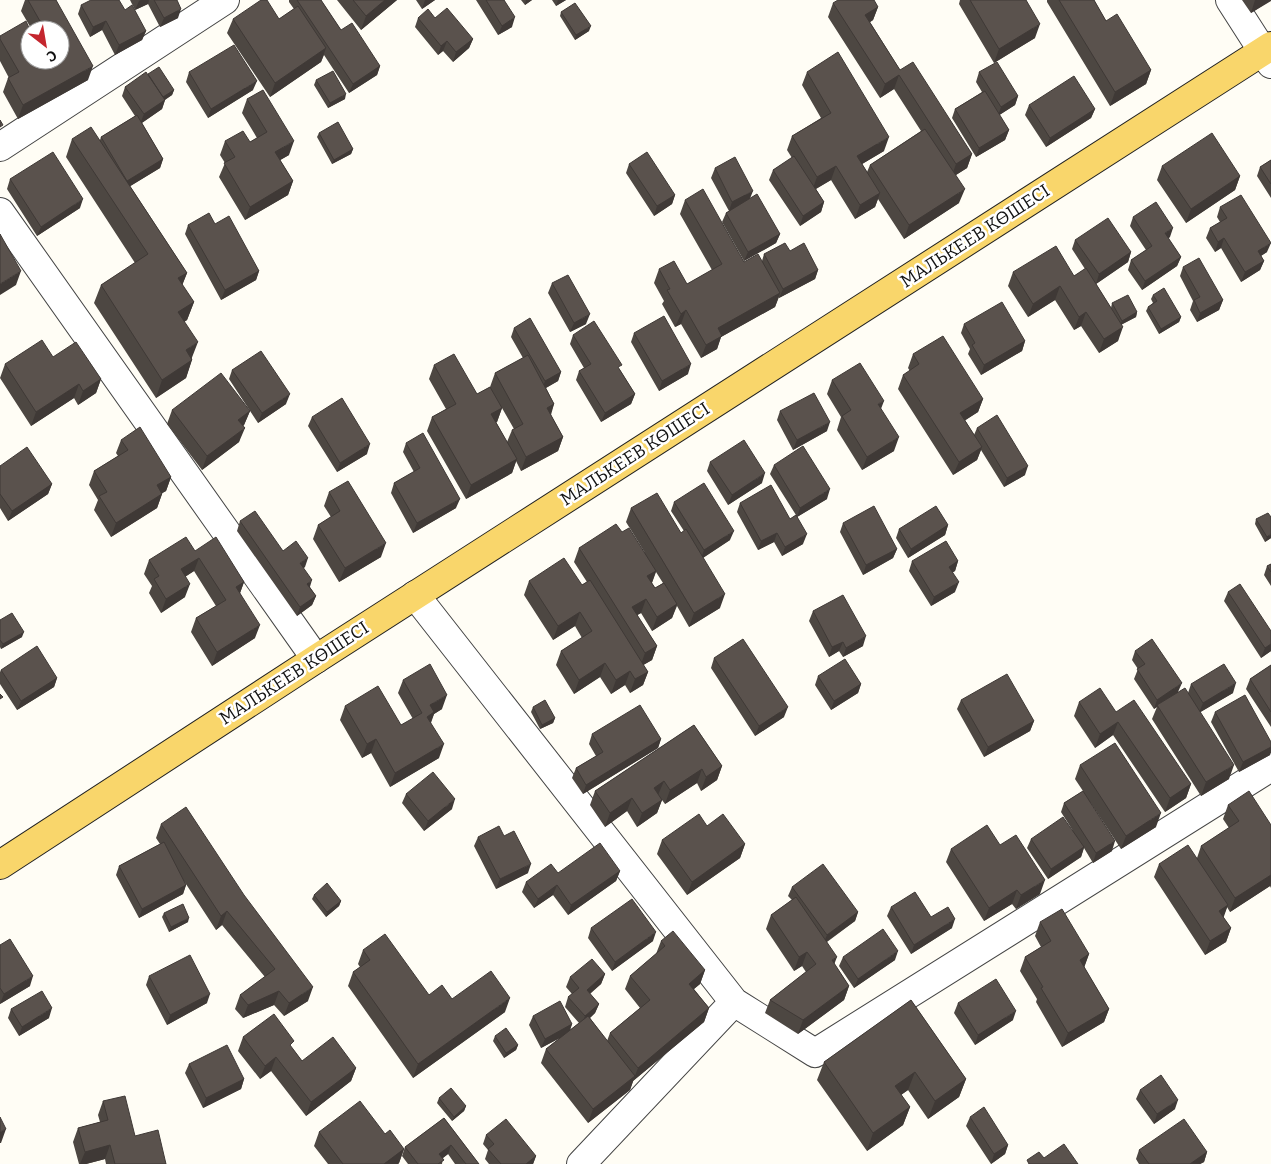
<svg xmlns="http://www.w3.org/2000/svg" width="1271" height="1164" viewBox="0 0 1271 1164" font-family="Bitter,serif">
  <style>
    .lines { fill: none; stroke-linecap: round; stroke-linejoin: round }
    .minor-casing { stroke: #444; stroke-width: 30 }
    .major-casing { stroke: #222; stroke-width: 30 }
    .minor { stroke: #fff; stroke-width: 28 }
    .major { stroke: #f9d66b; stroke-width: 28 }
    .wall { fill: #4d4742; fill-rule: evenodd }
    .shaded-wall { fill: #3f3936 }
    .building { fill: #5a524d; stroke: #3f3936 }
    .labels { text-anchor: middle; stroke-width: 5; stroke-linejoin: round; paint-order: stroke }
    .street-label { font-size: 18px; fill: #111; stroke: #fff }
  </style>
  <rect width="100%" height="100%" fill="#fffdf5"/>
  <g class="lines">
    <defs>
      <path id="minor" d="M1230,0L1271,64
        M0,147L225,0
        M0,212L316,659
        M415,595L734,1002L815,1053L1271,767
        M581,1164L734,1002"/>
      <path id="major" d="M0,865L316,659L1271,46"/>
    </defs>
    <use href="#minor" class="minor-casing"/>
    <use href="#major" class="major-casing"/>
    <use href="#minor" class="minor"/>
    <use href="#major" class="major"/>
  </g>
  <path class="wall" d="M25,0H56L88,80L18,119L3,92L8,78H9L0,61V36L30,60L60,30H32L21,11Z
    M130,0H177L178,18L160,27L148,4L135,10Z
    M289,0H321L341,30L380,66L377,75L349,93L324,55L321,62L270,97L227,33L233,19H279L294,9L289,2Z
    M337,0H397L361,30Z
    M416,0H435L422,9Z
    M476,0H504L512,27L498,35Z
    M521,0H532L525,5Z
    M552,0H566L556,6Z
    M960,0H1026L1035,38L994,63L959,4Z
    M1047,0H1094L1106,21L1151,70L1146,84L1110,106L1047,2Z
    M1242,0H1271L1251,13Z
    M833,3L878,7L873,20L870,22L900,70L972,154L967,168L956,175L959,203L904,239L878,199L875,207L855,219L831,180L816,189L824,202L821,212L800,226L769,180L773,170L792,158L787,150L792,136L821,118L802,85L807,72L884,151L862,164L867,172L870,165L921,131L894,89L880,98L828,17Z
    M81,5L125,10L146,31L142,40L115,55L102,30L90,37L78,14Z
    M561,12L589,31L575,40L560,16Z
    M418,18H435L473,39L469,48L453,62L443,51L438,55L415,27Z
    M189,72L253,90L208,118L186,82Z
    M979,72L1018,96L1015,105L999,115L1009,130L1005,140L976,157L952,118L955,109L982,92L976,82Z
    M148,75L174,90L172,95L165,100L162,109L142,123L163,159L160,168L130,186L187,273L182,285L194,302L187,320L184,322L192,359L186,378L156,398L94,303L101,285L135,263L66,157L72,139L100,140L101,137L135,116L122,96L125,87Z
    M316,80L345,99L328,108L314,85Z
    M247,99L289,155L280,160L293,181L288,195L245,220L219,177L225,163L220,155L225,141L250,142L257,138L242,113Z
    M1029,105L1095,109L1091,118L1046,147L1025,115Z
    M319,133L353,149L351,154L332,164L317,137Z
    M1271,160V198L1257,176L1260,167Z
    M629,164L675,195L672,204L654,216L626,173Z
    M1162,166L1240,176L1235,190L1186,223L1157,180Z
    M715,168L750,199L780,234L776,243L744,261L722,222L726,213L729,211L711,178Z
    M10,179L80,208L37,236L7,189Z
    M685,200L744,262L762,261L764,254L790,251L818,270L815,279L779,298V297L775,307L721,337L717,349L701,358L681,324L675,327L662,304L664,301L654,283L659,269L687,284L712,270L680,214Z
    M1220,207L1267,252L1261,256L1264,261L1260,270L1241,282L1221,248L1215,252L1206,238L1210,228L1220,222L1217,217Z
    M1133,217L1170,237L1168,238L1181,257L1177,266L1142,290L1128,270L1131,260L1146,250L1130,226Z
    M215,224L259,271L256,280L221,300L185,234L188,225Z
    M1075,240L1131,252L1128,262L1096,284L1111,308L1112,303L1137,312L1136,317L1121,325L1118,341L1099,353L1081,326L1074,330L1055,300L1028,317L1008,286L1013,272L1074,276L1085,269L1072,249Z
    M1183,267L1223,300L1219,310L1197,322L1190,310L1193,301L1180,276Z
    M552,283L586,324L570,332L548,293Z
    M1153,295L1181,317L1179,322L1159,334L1146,311L1148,307L1153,303L1151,299Z
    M964,324L1025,341L1022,351L981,375L968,354L970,349L961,333Z
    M514,328L561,372L558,381L546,388L554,404L551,415L563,437L558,451L521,471L516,461L512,473L466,499L427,431L432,417L446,409L429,379L434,365L477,394L490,387L495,373L523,358L511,337ZM502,408L514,429L512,430L507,442L496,422H497Z
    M634,333L688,374L659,391L631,342Z
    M573,335L620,370L635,394L631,404L601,422L576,380L579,371L584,368L570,344Z
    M913,354L983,399L978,412L965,420L974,435L977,428L1025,475L1004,487L981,450L977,460L953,475L898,389L903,375L910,371L908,368Z
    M53,357L101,379L96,393L78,405L74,398L31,426L0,378L5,364Z
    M232,370L286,404L258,423L229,379Z
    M832,380L881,409L894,451L862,470L837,430L841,417L827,394Z
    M172,410L250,411L244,425L243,426L239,442L202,470L167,424Z
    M780,411L827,431L793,450L777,420Z
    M312,417L367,454L337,472L308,426Z
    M121,440L171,477L166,491L162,493V494L157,508L111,537L94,510L98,500L89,485L94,471L118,456L116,453Z
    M406,443L456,508L413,533L391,493L394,483L414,472L403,452Z
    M710,462L762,483L728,505L707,471Z
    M774,465L827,499L797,517L803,544L782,556L774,542L758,550L737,512L740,503L790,519L796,515L770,474Z
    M0,466L52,484L48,494L8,521L0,508Z
    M329,492L381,557L339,582L313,539L318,525L331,517L324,506Z
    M674,502L730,540L703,558L720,608L689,627L677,606L672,618L652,631L641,613L637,615L657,646L652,660L643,665L648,672L643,685L630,693L625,685L611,694L600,677L574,694L556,665L561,651L582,638L575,626L553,640L524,595L529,581L582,585L587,582L574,562L579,548L622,532L645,553L626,522L631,508L681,533L684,531L671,511ZM656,572L663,583L655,588L652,583Z
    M1256,519L1271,538L1265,542L1255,524Z
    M240,521L283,551L305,567L303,568L310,587L316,596L312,605L297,616L237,531Z
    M843,523L897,549L893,558L863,575L840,532Z
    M948,525L945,535L908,558L896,538L899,529Z
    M195,551L244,582L240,593L255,638L212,666L191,632L196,618L216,606L194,571L185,577V597L161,613L149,593L152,586L144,574L149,560Z
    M912,561H958L955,571L953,572L955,592L931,606L909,571Z
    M1271,564V586L1264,575L1267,566Z
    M1228,592L1271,631V651L1261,658L1224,601Z
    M813,611L863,646L843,657L839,651L829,657L809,621Z
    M0,620L22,637L1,649L0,647Z
    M1135,651L1178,692L1188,693L1191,684L1233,693L1200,712L1229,779L1201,796L1152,719L1157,707L1154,709L1134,679L1138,669L1132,660Z
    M714,658L784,717L755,736L711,668Z
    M1271,665V727L1246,689L1250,679Z
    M1,670L57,678L54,687L17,710L0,684V672Z
    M818,676L861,684L858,693L831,710L815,685Z
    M403,680L442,709L434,714L431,723L439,758L390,787L371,753L362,758L340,720L345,706L401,725L413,719L398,693Z
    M961,700L1034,721L1030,731L984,757L957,709Z
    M1079,702L1116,712L1191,784L1186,798L1165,812L1113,735L1095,748L1074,716Z
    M533,707L555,718L553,723L540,729L531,712Z
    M1215,712L1271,747V751L1270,755L1239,772L1211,722Z
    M694,725L722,766L717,780L701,791L697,783L665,804L662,800L657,813L637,827L627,811L605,827L590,805L595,791Z
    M592,734L661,739L658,748L583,794L572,778L576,768L596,756L589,744Z
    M1080,765L1156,827L1121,849L1090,802L1112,851L1093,863L1084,848L1081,857L1048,879L1027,848L1031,839L1073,831L1061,812L1064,803L1083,791L1075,779Z
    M406,794L452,809L424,831L402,803Z
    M1228,805L1271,825V888L1270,886L1230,912L1227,907L1223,917L1231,928L1226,942L1205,955L1154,877L1159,864L1197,858L1201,846L1229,828L1223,819Z
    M161,824L308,1001L284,1016L274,1005L243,1018L235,1009L240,995L265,977L222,925L216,930L184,881L186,885L183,894L139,918L116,875L119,866L160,844L156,838Z
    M707,826L745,844L740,858L687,895L657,854L662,840Z
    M504,836L528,873L496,889L474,846L478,837Z
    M1000,845L1040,894L1016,909L1012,904L984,921L946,862L951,849Z
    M620,871L616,881L568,915L553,895L534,908L522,892L526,882L558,873Z
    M792,887L858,912L855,921L827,942L834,964L849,986L844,1000L798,1034L765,1013L770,1000L806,972L802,966L794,971L766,929L771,915L792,900L788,896Z
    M314,895L341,901L339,906L326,917L312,899Z
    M891,907L931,917L952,928L911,954L887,916Z
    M164,913L188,922L169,932L162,917Z
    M1040,922L1089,954L1084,967L1109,1009L1104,1022L1062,1047L1036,1002L1037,999L1020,971L1025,957L1041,947L1035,936Z
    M591,928L653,941L612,971L588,938Z
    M661,941L705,970L700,984L694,989L709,1008L704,1022L633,1081L630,1090L588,1123L541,1063L546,1049L560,1038L541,1048L529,1025L533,1016L572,1024L570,1030L579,1023L565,1007L568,997L572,994L566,987L570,977L605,974L601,984L590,994L599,1004L595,1013L590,1018L607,1041L610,1033L640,1008L625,989L630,976L656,954Z
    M0,945L30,986L0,1004Z
    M363,950L429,995L452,999L505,1012L413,1078L348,986L353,972L360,967L358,964Z
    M843,957L895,960L854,988L839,966Z
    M149,976L207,1003L167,1025L146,985Z
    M911,1000L966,1079L959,1097L928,1119L908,1090L901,1095L910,1107L903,1125L867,1151L817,1080L824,1062Z
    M958,1003L1013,1020L975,1045L954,1013Z
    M11,1009L49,1018L19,1036L8,1018Z
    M495,1036L518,1045L516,1050L504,1058L493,1041Z
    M243,1037L292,1048L302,1061L356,1068L351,1081L306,1116L271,1071L260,1079L238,1051Z
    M189,1064L244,1079L241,1089L203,1108L185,1073Z
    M1140,1090L1175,1109L1154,1124L1136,1099Z
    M439,1098L466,1106L464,1111L452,1121L437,1103Z
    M103,1101L135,1136L166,1164H106L105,1159L86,1164H79L73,1142L78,1128L100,1122L98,1115Z
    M970,1117L1008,1145L1005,1154L991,1164L966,1126Z
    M444,1118L479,1164H455L448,1154L443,1158L442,1164H408L402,1156L405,1147Z
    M319,1132L385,1134L404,1149L399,1163L398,1164H328L314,1146Z
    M486,1135L536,1156L533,1164H489L485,1159L488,1150L483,1144Z
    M1139,1150L1207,1152L1204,1162L1200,1164H1139L1136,1159Z"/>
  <path class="shaded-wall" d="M141,0H149L148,4L135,10L139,1Z
    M385,0H397L361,30L366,16Z
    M425,0H435L422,9Z
    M526,0H532L525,5Z
    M558,0H566L556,6Z
    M1255,0H1271V1L1251,13Z
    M878,7L873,20L860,29L865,15Z
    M181,9L178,18L160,27L164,18Z
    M515,17L512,27L498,35L502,26Z
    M106,21L102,30L90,37L93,27Z
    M1040,24L1035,38L994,63L999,49Z
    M591,26L589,31L575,40L576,35Z
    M146,31L142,40L115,55L119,45Z
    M473,39L469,48L453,62L456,52Z
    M447,41L443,51L438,55L441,46Z
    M326,48L321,62L270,97L275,83Z
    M93,66L88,80L18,119L23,105Z
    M380,66L377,75L349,93L353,84Z
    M1151,70L1146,84L1110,106L1115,92Z
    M899,75L894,89L880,98L885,84Z
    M257,81L253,90L208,118L211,109Z
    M174,90L172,95L161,102L163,97Z
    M346,94L345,99L328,108L330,103Z
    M1018,96L1015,105L998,116L1001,107Z
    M165,100L162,109L140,124L144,114Z
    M1095,109L1091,118L1046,147L1050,138Z
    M1009,130L1005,140L976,157L979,148Z
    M889,137L884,151L852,170L857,156Z
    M294,141L289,155L270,166L275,152Z
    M353,149L351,154L332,164L334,160Z
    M972,154L967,168L951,178L956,164Z
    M163,159L160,168L124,190L127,181Z
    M836,166L831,180L812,191L817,177Z
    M1240,176L1235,190L1186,223L1191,209Z
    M293,181L288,195L245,220L250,207Z
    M965,189L959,203L904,239L909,225Z
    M753,191L749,201L729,211L732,202Z
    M880,193L875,207L855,219L860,205Z
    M675,195L672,204L654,216L657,206Z
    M83,199L80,208L37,236L41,227Z
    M824,202L821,212L800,226L803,216Z
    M1173,228L1170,237L1162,243L1165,233Z
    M780,234L776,243L744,261L748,252Z
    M1224,238L1221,248L1215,252L1218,242Z
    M1271,243L1267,252L1254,260L1258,251Z
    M1131,252L1128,262L1096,284L1099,274Z
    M1181,257L1177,266L1142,290L1145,281Z
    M1264,261L1260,270L1241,282L1245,272Z
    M818,270L815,279L779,298L783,289Z
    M21,271L16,285L0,295V284Z
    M259,271L256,280L221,300L225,290Z
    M187,273L180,291L178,278Z
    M1060,286L1055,300L1028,317L1033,304Z
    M780,293L775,307L721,337L717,349L701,358L706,345L718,328Z
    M1223,300L1219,310L1197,322L1200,313Z
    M194,302L187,320L171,330L178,312Z
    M686,310L681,324L675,327L681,314Z
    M1086,312L1081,326L1074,330L1079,317Z
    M1137,312L1136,317L1120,325L1122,321Z
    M590,314L586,324L570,332L574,323Z
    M1181,317L1179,322L1159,334L1161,329Z
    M1123,327L1118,341L1099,353L1104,339Z
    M1025,341L1022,351L981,375L984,365Z
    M198,342L191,360L186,350Z
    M192,360L186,378L156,398L162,380Z
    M691,364L688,374L659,391L662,381Z
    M561,372L558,381L542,390L545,381Z
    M101,379L96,393L78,405L83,391Z
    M79,384L74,398L31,426L36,412Z
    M290,394L286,404L258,423L262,413Z
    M635,394L631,404L601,422L605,413Z
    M983,399L978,412L955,427L960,413Z
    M884,401L879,414L878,404Z
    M554,404L549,418L547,408Z
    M502,408L497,422L486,428L491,414Z
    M250,411L244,425L233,434L238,420Z
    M830,422L827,431L793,450L797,440Z
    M245,428L239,442L202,470L207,456Z
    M563,437L558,451L521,471L526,457Z
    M899,437L894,451L862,470L867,457Z
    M370,444L367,454L337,472L340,463Z
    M982,447L977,460L953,475L959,462Z
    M517,459L512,473L466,499L471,485Z
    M1028,466L1025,475L1004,487L1007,478Z
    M765,473L762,483L728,505L732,495Z
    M171,477L166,491L152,499L157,485Z
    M52,484L48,494L8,521L12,511Z
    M830,489L827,499L797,517L800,508Z
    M162,494L157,508L111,537L116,523Z
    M460,499L456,508L413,533L417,523Z
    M948,525L945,535L908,558L911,549Z
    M734,531L730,540L701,559L704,550Z
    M777,533L774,542L758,550L761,541Z
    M807,534L803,544L782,556L785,547Z
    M1271,534V538L1265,542L1267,537Z
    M386,543L381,557L339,582L345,568Z
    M897,549L893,558L863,575L866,565Z
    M199,558L194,571L175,583L181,569Z
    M308,558L305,567L297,572L300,563Z
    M958,561L955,571L946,576L949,567Z
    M656,571L651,585L647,576Z
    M312,580L309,590L307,584Z
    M244,582L239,596L236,587Z
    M959,582L955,592L931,606L934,597Z
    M190,584L185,597L161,613L166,599Z
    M725,594L720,608L689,627L694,613Z
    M316,596L312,605L297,616L300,607Z
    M646,599L641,613L627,621L632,607Z
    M677,604L672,618L652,631L657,617Z
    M580,612L575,626L553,640L558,626Z
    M260,625L255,638L212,666L217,652Z
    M24,632L22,637L1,649L3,644Z
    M866,636L863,646L843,657L846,648Z
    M843,642L839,651L829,657L832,647Z
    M1271,644V651L1261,658L1265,648Z
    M657,646L652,660L640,667L645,653Z
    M605,663L600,677L574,694L579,680Z
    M630,671L625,685L611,694L616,680Z
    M648,672L643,685L630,693L635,679Z
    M57,678L54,687L17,710L21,701Z
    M1182,683L1178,692L1157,705V707L1154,709L1157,700Z
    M1236,683L1233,693L1199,713L1203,703Z
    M861,684L858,693L831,710L834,701Z
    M447,695L442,709L434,714L429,726L422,730L430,705Z
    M788,707L784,717L755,736L759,726Z
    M555,718L553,723L540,729L542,725Z
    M1034,721L1030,731L984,757L988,747Z
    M1118,722L1113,735L1095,748L1100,734Z
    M376,739L371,753L362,758L367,744Z
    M661,739L658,748L583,794L586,785Z
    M444,744L439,758L390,787L395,773Z
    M1271,747V751L1270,755L1239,772L1243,762Z
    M1234,765L1229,779L1201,796L1206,782Z
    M722,766L717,780L701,791L706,777Z
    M702,769L697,783L665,804L670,790Z
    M664,781L658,795L654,788Z
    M1191,784L1186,798L1165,812L1170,798Z
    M632,798L627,811L605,827L610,813Z
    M455,799L452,809L424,831L428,821Z
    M662,800L657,813L637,827L642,813Z
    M1161,813L1156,827L1121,849L1126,836Z
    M1115,841L1112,851L1093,863L1096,853Z
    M745,844L740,858L687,895L692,882Z
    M1084,847L1081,857L1048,879L1051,869Z
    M531,864L528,873L496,889L500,879Z
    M620,871L616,881L568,915L571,905Z
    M1271,875V882L1270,886L1230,912L1235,898Z
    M1045,880L1040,894L1016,909L1021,895Z
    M186,885L183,894L139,918L142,909Z
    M557,885L553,895L534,908L538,899Z
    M1017,890L1012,904L984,921L989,908Z
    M341,901L339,906L326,917L327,912Z
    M1228,905L1223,919L1219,911Z
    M227,911L222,925L216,930L221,916Z
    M858,912L855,921L823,944L827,935Z
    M189,918L188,922L169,932L171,927Z
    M955,919L952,928L911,954L914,945Z
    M1231,928L1226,942L1205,955L1210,941Z
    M656,932L653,941L612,971L615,962Z
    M898,951L895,960L854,988L858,979Z
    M807,952L802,966L794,971L799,957Z
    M1089,954L1084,968L1080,960Z
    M837,957L832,970V960Z
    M705,970L700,984L684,997L689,984Z
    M605,974L601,984L583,999L587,990Z
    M33,976L30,986L0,1004L4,994Z
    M849,986L844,1000L798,1034L803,1020Z
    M313,987L308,1001L284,1016L289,1003Z
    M279,991L274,1005L243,1018L248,1005Z
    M210,994L207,1003L167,1025L170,1015Z
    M510,998L505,1012L413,1078L418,1064Z
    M599,1004L595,1013L581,1026L585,1016Z
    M52,1008L49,1018L19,1036L22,1027Z
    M709,1008L704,1022L633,1081L638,1068Z
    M1109,1009L1104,1022L1062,1047L1068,1033Z
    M1016,1011L1013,1020L975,1045L978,1035Z
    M572,1024L569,1033L541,1048L545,1039Z
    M518,1045L516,1050L504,1058L506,1053Z
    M276,1057L271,1071L260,1079L265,1066Z
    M356,1068L351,1081L306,1116L311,1102Z
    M915,1072L908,1090L888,1104L895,1086Z
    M635,1076L630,1090L588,1123L593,1109Z
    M244,1079L241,1089L203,1108L206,1098Z
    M966,1079L959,1097L928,1119L935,1101Z
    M1178,1100L1175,1109L1154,1124L1157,1114Z
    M466,1106L464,1111L452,1121L454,1117Z
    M910,1107L903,1125L867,1151L873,1133Z
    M6,1129L1,1143H0V1132Z
    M110,1145L105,1159L86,1164H80L85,1152Z
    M451,1145L448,1154L436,1163L439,1154Z
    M1008,1145L1005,1154L991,1164L994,1154Z
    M404,1149L399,1163L398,1164H384Z
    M1207,1152L1204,1162L1200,1164H1190Z
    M536,1156L533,1164H526Z"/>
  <path class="building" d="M28,0H56L93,66L23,105L8,78L19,72L0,39V36L26,21L30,30V60H60V30H45Z
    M91,0H119L125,10L132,5L146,31L119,45L106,21L93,27L81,5Z
    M154,0H177L181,9L164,18Z
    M261,0H267L279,19L298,6L326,48L275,83L233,19Z
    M297,0H321L341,30L352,23L380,66L353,84Z
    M353,0H385L366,16Z
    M486,0H504L515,17L502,26Z
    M838,0H874L878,7L865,15L900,70L913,62L972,154L956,164L899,75L885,84L833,3Z
    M970,0H1026L1040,24L999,49Z
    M1059,0H1094L1106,21L1117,14L1151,70L1115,92Z
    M575,3L591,26L576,35L561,12Z
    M447,8L473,39L456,52L447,41L441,46L418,18L428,9L435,18Z
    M234,45L257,81L211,109L189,72Z
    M838,52L889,137L857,156L880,193L860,205L836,166L817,177L792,136L831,113L807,72Z
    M997,62L1018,96L1001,107L979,72Z
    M159,67L174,90L163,97L148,74Z
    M333,71L346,94L330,103L316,80Z
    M146,72L165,100L144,114L125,87Z
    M1074,76L1095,109L1050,138L1029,105Z
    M263,90L294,141L275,152L293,181L250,207L224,163L235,157L225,141L243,131L250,142L267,132L247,99Z
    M985,91L1009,130L979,148L955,109Z
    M137,115L163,159L127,181L101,137Z
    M0,120L3,125L0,127Z
    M338,122L353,149L334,160L319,133Z
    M91,127L187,273L178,278L194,302L178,312L198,342L186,350L192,360L162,380L101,285L148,254L72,139Z
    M925,129L965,189L909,225L870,165Z
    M1212,133L1240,176L1191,209L1162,166Z
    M53,152L83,199L41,227L10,179Z
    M647,152L675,195L657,206L629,164Z
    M794,156L824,202L803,216L773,170Z
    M735,157L753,191L732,202L715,168Z
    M1271,160V184L1260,167Z
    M703,189L744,262L758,254L780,293L718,328L722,336L706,345L686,310L681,314L667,290L670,289L659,269L674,261L687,284L722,264L685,200Z
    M757,194L780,234L748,252L726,213Z
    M1241,195L1271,243L1258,251L1264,261L1245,272L1224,238L1218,242L1210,228L1227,218L1220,207Z
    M1156,202L1173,228L1165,233L1181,257L1145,281L1131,260L1152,246L1133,217Z
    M209,213L215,224L229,216L259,271L225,290L188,225Z
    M1108,218L1131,252L1099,274L1075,240Z
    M0,234L21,271L0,284Z
    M785,243L790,251L804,243L818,270L783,289L764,254Z
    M1056,246L1074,276L1086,268L1123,327L1104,339L1086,312L1079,317L1060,286L1033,304L1013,272Z
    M1199,258L1223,300L1200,313L1194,300L1200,297L1183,267Z
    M568,275L590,314L574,323L552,283Z
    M1164,288L1181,317L1161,329L1148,307L1157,301L1153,295Z
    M1128,295L1137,312L1122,321L1112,303Z
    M1002,302L1025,341L984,365L972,345L975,343L964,324Z
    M664,316L691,364L662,381L634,333Z
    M530,318L561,372L545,381L514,328Z
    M594,321L622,365L618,367L635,394L605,413L579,371L591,364L573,335Z
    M943,336L983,399L960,413L982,447L959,462L903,375L919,364L913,354Z
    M42,340L53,357L76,342L101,379L83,391L79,384L36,412L5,364Z
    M261,351L290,394L262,413L232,370Z
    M454,354L477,394L490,387L502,408L491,414L517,459L471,485L432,417L456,404L434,365Z
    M528,355L554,404L547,408L563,437L526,457L512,430L523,424L495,373Z
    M860,363L884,401L878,404L899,437L867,457L842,416L851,410L832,380Z
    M221,373L250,411L238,420L245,428L207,456L172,410Z
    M814,393L830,422L797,440L780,411Z
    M342,398L370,444L340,463L312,417Z
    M997,415L1028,466L1007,478L977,428Z
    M140,427L171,477L157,485L162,494L116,523L99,496L107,492L94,471L128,450L121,440Z
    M423,433L460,499L417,523L394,483L420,468L406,443Z
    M744,440L765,473L732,495L710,462Z
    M803,446L830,489L800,508L774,465Z
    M27,447L52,484L12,511L0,494V466Z
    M348,481L386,543L345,568L318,525L340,511L329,492Z
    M704,483L734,531L704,550L674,502Z
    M771,485L790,519L796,515L807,534L785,547L777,533L761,541L740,503Z
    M657,493L681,533L686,529L725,594L694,613L631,508Z
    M874,506L897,549L866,565L843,523Z
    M936,506L948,525L911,549L899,529Z
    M255,511L283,551L296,541L308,558L300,563L312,580L307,584L316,596L300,607L240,521Z
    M1268,513L1271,517V534L1267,537L1256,519Z
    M616,524L622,532L629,528L656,571L647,576L655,588L664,583L677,604L657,617L646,599L632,607L657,646L645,653L579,548Z
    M186,537L195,551L216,537L244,582L236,587L260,625L217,652L196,618L226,600L199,558L181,569L190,584L166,599L154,579L159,576L149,560Z
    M946,541L958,561L949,567L959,582L934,597L912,561Z
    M564,558L582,585L590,580L648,672L635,679L630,671L616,680L605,663L579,680L561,651L592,631L580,612L558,626L529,581Z
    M1271,564V572L1267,566Z
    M1240,584L1271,631V644L1265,648L1228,592Z
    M843,595L866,636L846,648L843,642L832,647L813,611Z
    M12,613L24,632L3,644L0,640V620Z
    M743,639L788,707L759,726L714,658Z
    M1152,639L1182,683L1157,700L1137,669L1145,664L1135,651Z
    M37,646L57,678L21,701L1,670Z
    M845,659L861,684L834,701L818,676Z
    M430,664L447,695L430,705L434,712L427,717L444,744L395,773L376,739L367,744L345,706L378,686L401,725L422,713L403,680Z
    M1224,664L1236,683L1203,703L1191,684Z
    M1271,665V712L1250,679Z
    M1007,674L1034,721L988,747L961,700Z
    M1100,688L1116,712L1134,700L1191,784L1170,798L1118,722L1100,734L1079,702Z
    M1185,688L1234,765L1206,782L1157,705Z
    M0,694L3,697L0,699Z
    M1245,695L1271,742V747L1243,762L1215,712Z
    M545,700L555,718L542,725L533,707Z
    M640,705L661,739L586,785L576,768L603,752L592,734Z
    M694,725L722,766L706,777L702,769L670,790L664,781L654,788L662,800L642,813L632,798L610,813L595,791Z
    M1115,743L1161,813L1126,836L1080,765Z
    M433,772L455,799L428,821L406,794Z
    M1083,791L1115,841L1096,853L1064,803Z
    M1249,791L1271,825V875L1235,898L1201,846L1239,821L1228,805Z
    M186,807L244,895L313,987L289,1003L279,991L248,1005L240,995L275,969L227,911L221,916L161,824Z
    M699,814L707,826L723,814L745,844L692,882L662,840Z
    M1063,817L1084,847L1051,869L1031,839Z
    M987,825L1000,845L1016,835L1045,880L1021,895L1017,890L989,908L951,849Z
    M499,826L504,836L514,831L531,864L500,879L478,837Z
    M164,842L186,885L142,909L119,866Z
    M600,843L620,871L571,905L557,885L538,899L526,882L551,864L558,873Z
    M1188,845L1228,905L1219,911L1231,928L1210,941L1159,864Z
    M823,864L858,912L827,935L792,887Z
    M327,883L341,901L327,912L314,895Z
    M915,892L931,917L948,907L955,919L914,945L891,907Z
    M796,897L837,957L832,960L849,986L803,1020L770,1000L816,964L807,952L799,957L771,915Z
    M632,899L656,932L615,962L591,928Z
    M183,904L189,918L171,927L164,913Z
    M1062,909L1089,954L1080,960L1109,1009L1068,1033L1041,988L1043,987L1025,957L1051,941L1040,922Z
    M883,929L898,951L858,979L843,957Z
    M673,931L705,970L689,984L709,1008L638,1068L610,1033L650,1000L630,976L665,946L661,941Z
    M385,934L429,995L442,985L452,999L491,971L510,998L418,1064L353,972L370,960L363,950Z
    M10,939L33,976L4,994L0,988V945Z
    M190,955L210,994L170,1015L149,976Z
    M592,959L605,974L587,990L599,1004L585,1016L568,997L579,988L570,977Z
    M996,979L1016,1011L978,1035L958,1003Z
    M42,991L52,1008L22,1027L11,1009Z
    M911,1000L966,1079L935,1101L915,1072L895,1086L910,1107L873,1133L824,1062Z
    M560,1001L572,1024L545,1039L533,1016Z
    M274,1014L294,1041L290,1045L302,1061L333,1037L356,1068L311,1102L276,1057L265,1066L243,1037Z
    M588,1016L635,1076L593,1109L546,1049Z
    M506,1028L518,1045L506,1053L495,1036Z
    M227,1045L244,1079L206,1098L189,1064Z
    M1161,1075L1178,1100L1157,1114L1140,1090Z
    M451,1088L466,1106L454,1117L439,1098Z
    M125,1096L135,1136L158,1130L166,1164H115L110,1145L85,1152L78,1128L108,1120L103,1101Z
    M360,1101L385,1134L390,1130L404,1149L384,1164H343L319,1132Z
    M984,1107L1008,1145L994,1154L970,1117Z
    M0,1117L6,1129L0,1132Z
    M444,1118L479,1164H466L451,1145L439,1154L444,1160L438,1164H418L405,1147Z
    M506,1119L536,1156L526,1164H501L488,1149L494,1144L486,1135Z
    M1184,1119L1207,1152L1190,1164H1149L1139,1150Z
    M1064,1144L1078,1164H1029L1027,1160L1039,1152L1044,1158Z"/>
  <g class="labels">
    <g class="street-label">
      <text transform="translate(975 236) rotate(-33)" y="6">МАЛЬКЕЕВ КӨШЕСІ</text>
      <text transform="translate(635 454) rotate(-33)" y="6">МАЛЬКЕЕВ КӨШЕСІ</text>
      <text transform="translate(294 673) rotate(-33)" y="6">МАЛЬКЕЕВ КӨШЕСІ</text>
    </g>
  </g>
  <g transform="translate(45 45) rotate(149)"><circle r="24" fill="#ffffff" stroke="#a0a0a0"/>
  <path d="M0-4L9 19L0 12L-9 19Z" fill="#c4262e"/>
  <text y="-8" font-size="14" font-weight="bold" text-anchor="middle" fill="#111111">С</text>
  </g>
</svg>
